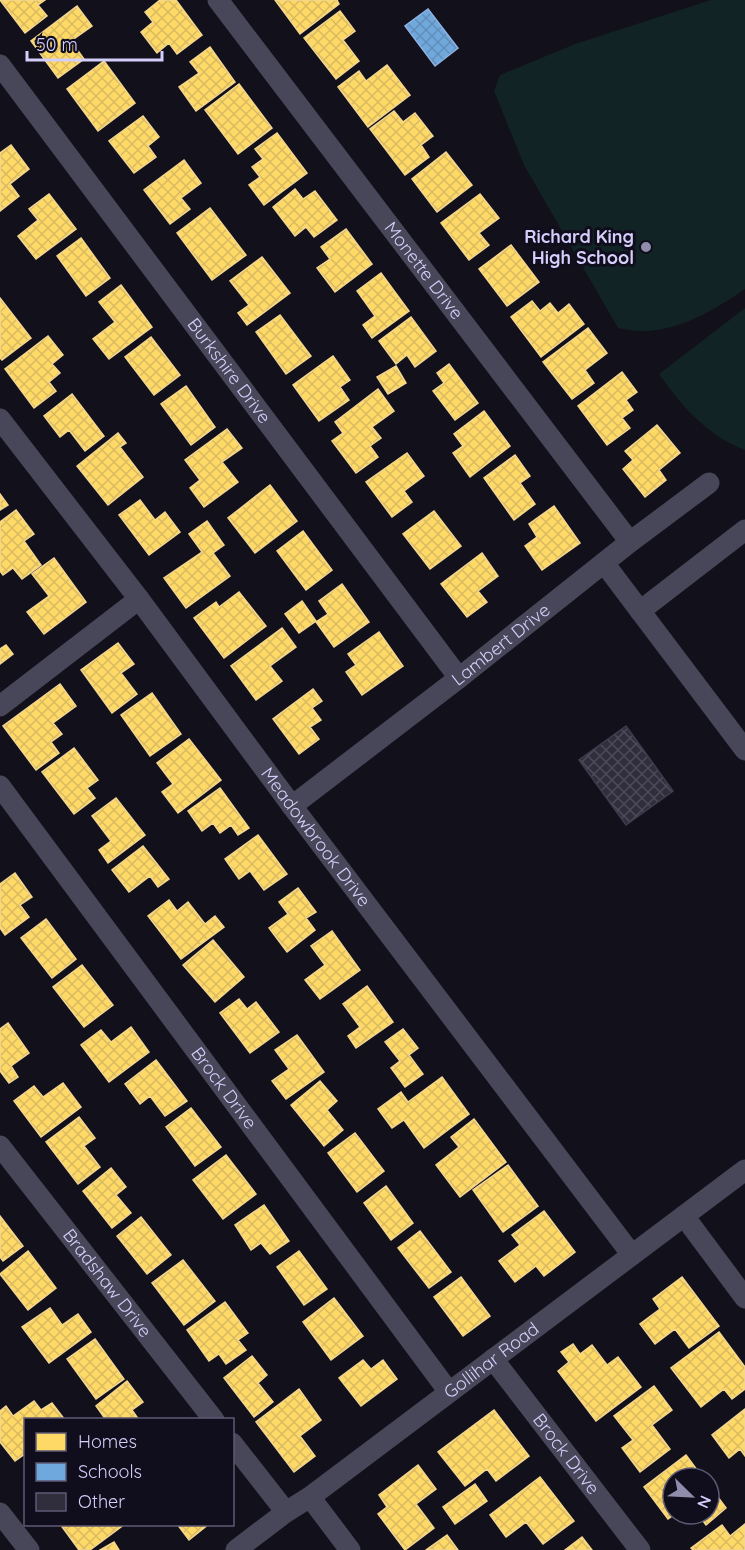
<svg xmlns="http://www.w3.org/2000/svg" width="745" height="1550" viewBox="0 0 745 1550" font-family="Quicksand,sans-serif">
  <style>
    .garden { fill: #112324 }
    .homes { fill: url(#homes-cross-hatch); stroke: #f2d692; stroke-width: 1.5 }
    .schools { fill: url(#schools-cross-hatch); stroke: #8db3e5; stroke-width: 1.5 }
    .building { fill: url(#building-cross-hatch); stroke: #3f3b4d; stroke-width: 1.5 }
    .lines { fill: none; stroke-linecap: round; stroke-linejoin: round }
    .minor { stroke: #484659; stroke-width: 21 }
    .poi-dot { fill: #908cac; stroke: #100d1d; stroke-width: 2 }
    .labels { text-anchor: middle; stroke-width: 6; stroke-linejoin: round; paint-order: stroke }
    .poi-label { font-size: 18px; font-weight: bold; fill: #d4cefa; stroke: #100d1d; text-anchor: end }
    .street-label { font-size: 18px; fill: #d4cefa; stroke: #100d1d }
  </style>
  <defs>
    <pattern id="homes-cross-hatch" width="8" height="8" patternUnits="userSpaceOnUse" patternTransform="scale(1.5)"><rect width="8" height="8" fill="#ffd966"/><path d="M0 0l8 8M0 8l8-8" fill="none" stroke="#d9ba61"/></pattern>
    <pattern id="schools-cross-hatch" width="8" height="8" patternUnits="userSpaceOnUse" patternTransform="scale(1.5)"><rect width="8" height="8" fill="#6fa8dc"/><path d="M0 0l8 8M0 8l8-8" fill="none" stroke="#638eb8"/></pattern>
    <pattern id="building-cross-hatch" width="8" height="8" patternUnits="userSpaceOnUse" patternTransform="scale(1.5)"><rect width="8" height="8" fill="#302e3c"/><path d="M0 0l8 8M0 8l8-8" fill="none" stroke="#4d4b59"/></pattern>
  </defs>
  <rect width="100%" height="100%" fill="#12101a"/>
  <path class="garden" d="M711,0H745V289C716,309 678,332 641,331C633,331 625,329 618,328L524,165L494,91L500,75L575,44Z
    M745,308V450C707,436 682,406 659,374Z"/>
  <path class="homes" d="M0,0H45L38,5L47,16L25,33Z
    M160,0H176L202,35L177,54L169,43L157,53L141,32L153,22L145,12Z
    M275,0H337L339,4L300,34Z
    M77,6L92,26L71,41L84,59L58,78L31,41Z
    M340,11L355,31L343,40L359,61L336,79L304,38Z
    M210,47L235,82L196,111L179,87L199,73L190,62Z
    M104,61L135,103L98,131L67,89Z
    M387,65L410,95L368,127L338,87L359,71L366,81Z
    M239,84L272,128L238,154L205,110Z
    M394,111L403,122L415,113L433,136L421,145L429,157L405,175L370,129Z
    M143,116L159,137L148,146L156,157L134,173L109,141Z
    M277,133L307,173L264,205L249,185L260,177L252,167L263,159L255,149Z
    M11,145L29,169L10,184L19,196L0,211V153Z
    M446,152L472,185L437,212L412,179Z
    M184,160L201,183L181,198L190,209L170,224L144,190Z
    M295,189L303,199L315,191L337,220L314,237L306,227L295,236L273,207Z
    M49,194L76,229L36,259L18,236L38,220L29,209Z
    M480,194L499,218L479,233L489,245L469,260L441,223Z
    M210,208L246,255L212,280L177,233Z
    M346,229L372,264L335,292L317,268L330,259L321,247Z
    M81,238L110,278L86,296L57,256Z
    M511,245L539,282L507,306L479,269Z
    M262,257L290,293L247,325L238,313L249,305L230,281Z
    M381,273L409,311L372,338L363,325L375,316L357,291Z
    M121,285L152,327L109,359L93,339L115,322L99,302Z
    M0,298L31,338L2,360L0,358Z
    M532,301L540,311L550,303L558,313L569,304L584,324L541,357L511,317Z
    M280,315L311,356L286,374L256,332Z
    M411,317L436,351L415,367L407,355L396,364L379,341Z
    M588,328L607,353L585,370L594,383L572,399L543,362Z
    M48,336L63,355L52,364L60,373L49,382L56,391L34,408L5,369Z
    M151,337L180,375L154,395L125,357Z
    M333,356L350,380L340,387L349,400L319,421L293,385Z
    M449,364L478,403L455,420L433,391L444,383L437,373Z
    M396,366L406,383L388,394L377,377Z
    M622,372L637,392L626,400L633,410L622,418L630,428L607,445L578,406Z
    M186,386L215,427L191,445L161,404Z
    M378,389L394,411L372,427L381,438L370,446L378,457L356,473L332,441L343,433L335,422Z
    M72,394L104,436L85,451L69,430L60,437L44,416Z
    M484,411L510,446L470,477L453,453L463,446L454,434Z
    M657,425L680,453L659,470L666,480L645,497L623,469L633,460L625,451Z
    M227,429L242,448L222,462L238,482L204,507L190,488L200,480L185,460Z
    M118,433L126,443L120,447L143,477L108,505L77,466Z
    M407,453L424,476L404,491L412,502L392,517L366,482Z
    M515,455L530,476L520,483L535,504L514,520L484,478Z
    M270,485L297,521L255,553L228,518Z
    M0,494L8,505L0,510Z
    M140,500L155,520L165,512L180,532L149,555L119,515Z
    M554,506L580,543L542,570L525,546L537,537L529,524Z
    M16,510L34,534L24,541L41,565L22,579L13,568L3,575L0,571V522Z
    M434,511L461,546L430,569L403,534Z
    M207,521L224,545L213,553L230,576L186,608L164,578L202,552L189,534Z
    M303,531L332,570L306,590L277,551Z
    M482,553L498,576L478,591L487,602L467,617L441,584Z
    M54,558L86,602L44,634L27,612L49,596L32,574Z
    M342,584L369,622L334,647L316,622L328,614L319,601Z
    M239,592L266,626L224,658L194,618L216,602L219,607Z
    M302,601L316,621L299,633L285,614Z
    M282,628L296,647L270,666L282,681L256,700L231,666Z
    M379,632L403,666L362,695L346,672L356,665L348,654Z
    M118,643L134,664L121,673L137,694L112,713L81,670Z
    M6,645L13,654L0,664V649Z
    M60,684L76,706L53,723L62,734L51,742L59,753L36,770L3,726Z
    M313,689L322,701L312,708L321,720L310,727L319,739L299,754L273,719Z
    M152,693L181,734L150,756L121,715Z
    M189,739L221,780L178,813L162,792L173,784L157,763Z
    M74,748L98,780L87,788L95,798L74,814L42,772Z
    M220,788L249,828L238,835L231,825L220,833L213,823L202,831L188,811Z
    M116,798L145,835L108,863L99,850L111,841L92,816Z
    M258,835L287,874L264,890L250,871L239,879L225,859Z
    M143,846L169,879L158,887L150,876L129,892L112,870Z
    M15,873L32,897L20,905L29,917L5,935L0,928V884Z
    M298,888L316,912L306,918L315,930L287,952L269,928L288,914L279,902Z
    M169,900L177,911L188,902L205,924L215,916L224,927L181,959L148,916Z
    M46,919L76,959L52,978L21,938Z
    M332,931L360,970L320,999L305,980L325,965L311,946Z
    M213,940L244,977L215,1002L183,965Z
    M82,965L113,1005L84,1027L53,987Z
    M367,986L393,1022L356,1048L348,1036L360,1027L343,1004Z
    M239,999L247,1009L256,1002L279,1032L250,1053L220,1013Z
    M8,1023L29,1053L11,1066L18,1077L9,1083L0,1071V1029Z
    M131,1027L149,1052L109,1082L81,1045L101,1030L111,1042Z
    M403,1029L418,1048L409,1055L423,1074L405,1087L391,1068L400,1061L385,1042Z
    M297,1035L324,1072L286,1099L272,1081L289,1069L275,1050Z
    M156,1060L187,1101L165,1116L150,1096L140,1104L125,1084Z
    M442,1077L469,1114L424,1148L404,1120L392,1128L378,1109L401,1092L408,1102Z
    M320,1081L337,1101L327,1110L343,1130L324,1146L291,1105Z
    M63,1083L81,1107L41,1137L14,1101L34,1086L43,1097Z
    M191,1108L221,1147L195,1166L166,1127Z
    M79,1117L95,1138L84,1146L100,1167L78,1184L46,1142Z
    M474,1119L506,1162L460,1197L436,1165L459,1147L451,1137Z
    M355,1133L384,1171L357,1192L328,1153Z
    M226,1155L256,1194L223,1219L193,1180Z
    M508,1165L538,1206L503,1232L473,1190Z
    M111,1168L126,1187L116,1195L131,1213L112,1228L83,1191Z
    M386,1186L413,1223L391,1240L364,1203Z
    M264,1205L289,1241L270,1254L261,1243L251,1250L235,1225Z
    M544,1211L575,1252L544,1276L536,1266L515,1282L499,1261L520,1245L512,1235Z
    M0,1216L23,1246L3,1261L0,1257Z
    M141,1217L171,1255L147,1274L117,1236Z
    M420,1231L451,1272L429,1288L398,1248Z
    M28,1251L56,1288L28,1310L0,1274Z
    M299,1251L327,1289L304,1305L277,1267Z
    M183,1260L215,1301L184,1325L152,1283Z
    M461,1277L490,1316L463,1336L434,1297Z
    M682,1277L719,1326L689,1348L675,1329L655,1344L640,1324L660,1309L653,1299Z
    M334,1298L363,1336L331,1360L303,1322Z
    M225,1302L248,1333L238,1340L246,1350L226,1364L219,1354L209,1361L187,1330Z
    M50,1308L62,1325L78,1314L91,1332L49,1363L22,1327Z
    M719,1332L745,1367V1389L732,1399L724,1389L701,1407L671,1368Z
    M95,1339L124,1379L96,1399L67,1359Z
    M573,1344L580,1354L592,1345L607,1365L618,1357L641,1387L596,1421L558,1371L569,1362L561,1352Z
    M252,1356L267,1375L258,1383L273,1402L254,1417L224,1378Z
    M363,1360L371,1369L383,1360L397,1379L361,1406L339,1378Z
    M127,1381L143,1402L132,1410L139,1420H106L96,1406Z
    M654,1386L672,1410L652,1425L670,1449L640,1472L622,1448L633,1440L614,1416Z
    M299,1389L321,1420L300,1436L315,1456L294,1472L256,1422Z
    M34,1401L41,1410L52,1403L65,1420H26V1453L15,1461L0,1442V1411L6,1406L13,1416Z
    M745,1409V1456L740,1449L729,1458L712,1435Z
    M494,1410L529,1456L496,1481L487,1469L465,1486L438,1452Z
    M686,1455L703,1478H673V1514H675L668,1519L644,1487Z
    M418,1465L436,1489L416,1504L434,1528L405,1550L378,1514L387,1507L379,1495Z
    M540,1477L574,1521L543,1544L526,1522L506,1537L490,1515Z
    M475,1484L487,1501L455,1524L443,1507Z
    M709,1485L726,1508L706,1525L698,1514H709Z
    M681,1514H697L687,1522Z
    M60,1524H125L90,1550H79Z
    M177,1524H209L189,1540Z
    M745,1524V1550H693L691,1548L722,1525L730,1536Z
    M447,1535L458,1550H426Z
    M582,1537L592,1550H565Z
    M114,1542L119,1550H100Z"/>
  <path class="schools" d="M428,9L458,48L435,66L405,26Z"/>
  <path class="building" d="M626,726L673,791L626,825L579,760Z"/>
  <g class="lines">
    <g class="minor">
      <path id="s1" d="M218,0L630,542"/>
      <path id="s2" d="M0,65L459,678"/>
      <path id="s3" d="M0,419L139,599L292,806L632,1255"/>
      <path d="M604,563L745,750"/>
      <path d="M640,611L745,530"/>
      <path d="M0,706L139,599"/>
      <path id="s4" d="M0,786L449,1392"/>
      <path id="s5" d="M292,806L459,678L630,542L709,483"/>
      <path id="s6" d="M0,1146L214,1420"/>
      <path d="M684,1216L745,1298"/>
      <path id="s7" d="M493,1359L640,1550"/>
      <path d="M232,1443L286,1512"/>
      <path d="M310,1497L350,1550"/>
      <path d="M0,1513L29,1550"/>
      <path id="s8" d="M236,1550L286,1512L310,1497L745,1170"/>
    </g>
  </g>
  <circle class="poi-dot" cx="646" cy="247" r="6"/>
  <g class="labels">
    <g class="poi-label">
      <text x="634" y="243">Richard King<tspan x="634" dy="21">High School</tspan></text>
    </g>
    <g class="street-label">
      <text dy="6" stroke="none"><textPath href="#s1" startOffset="340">Monette Drive</textPath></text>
      <text dy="6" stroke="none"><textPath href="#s2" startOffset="382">Burkshire Drive</textPath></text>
      <text dy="6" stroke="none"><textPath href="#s5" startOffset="264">Lambert Drive</textPath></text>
      <text dy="6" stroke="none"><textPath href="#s3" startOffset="524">Meadowbrook Drive</textPath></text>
      <text dy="6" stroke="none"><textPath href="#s4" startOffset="376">Brock Drive</textPath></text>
      <text dy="6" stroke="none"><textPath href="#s6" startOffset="174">Bradshaw Drive</textPath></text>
      <text dy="6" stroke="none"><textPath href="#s8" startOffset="318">Gollihar Road</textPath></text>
      <text dy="6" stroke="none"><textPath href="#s7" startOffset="120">Brock Drive</textPath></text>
    </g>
  </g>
  <rect x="24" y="1418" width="210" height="108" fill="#100d1d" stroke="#5e5a75" stroke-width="1.5"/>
  <rect x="36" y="1433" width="30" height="18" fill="#ffd966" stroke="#5e5a75" stroke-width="1.5"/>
  <text x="78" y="1448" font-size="18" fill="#d4cefa">Homes</text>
  <rect x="36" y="1463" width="30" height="18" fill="#6fa8dc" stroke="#5e5a75" stroke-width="1.5"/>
  <text x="78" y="1478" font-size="18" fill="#d4cefa">Schools</text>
  <rect x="36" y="1493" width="30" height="18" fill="#302e3c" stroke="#5e5a75" stroke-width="1.5"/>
  <text x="78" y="1508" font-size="18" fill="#d4cefa">Other</text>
  <g transform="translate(691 1496) rotate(114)"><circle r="28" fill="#100d1d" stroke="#5e5a75" stroke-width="1.5"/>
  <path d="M0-4.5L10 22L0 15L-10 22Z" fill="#908cac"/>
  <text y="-9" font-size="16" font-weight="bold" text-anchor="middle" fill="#d4cefa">N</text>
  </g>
  <path d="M27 51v9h135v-9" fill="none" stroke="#d4cefa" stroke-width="3"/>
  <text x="36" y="51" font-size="18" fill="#d4cefa" stroke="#100d1d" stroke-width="4.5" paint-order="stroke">50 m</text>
</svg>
